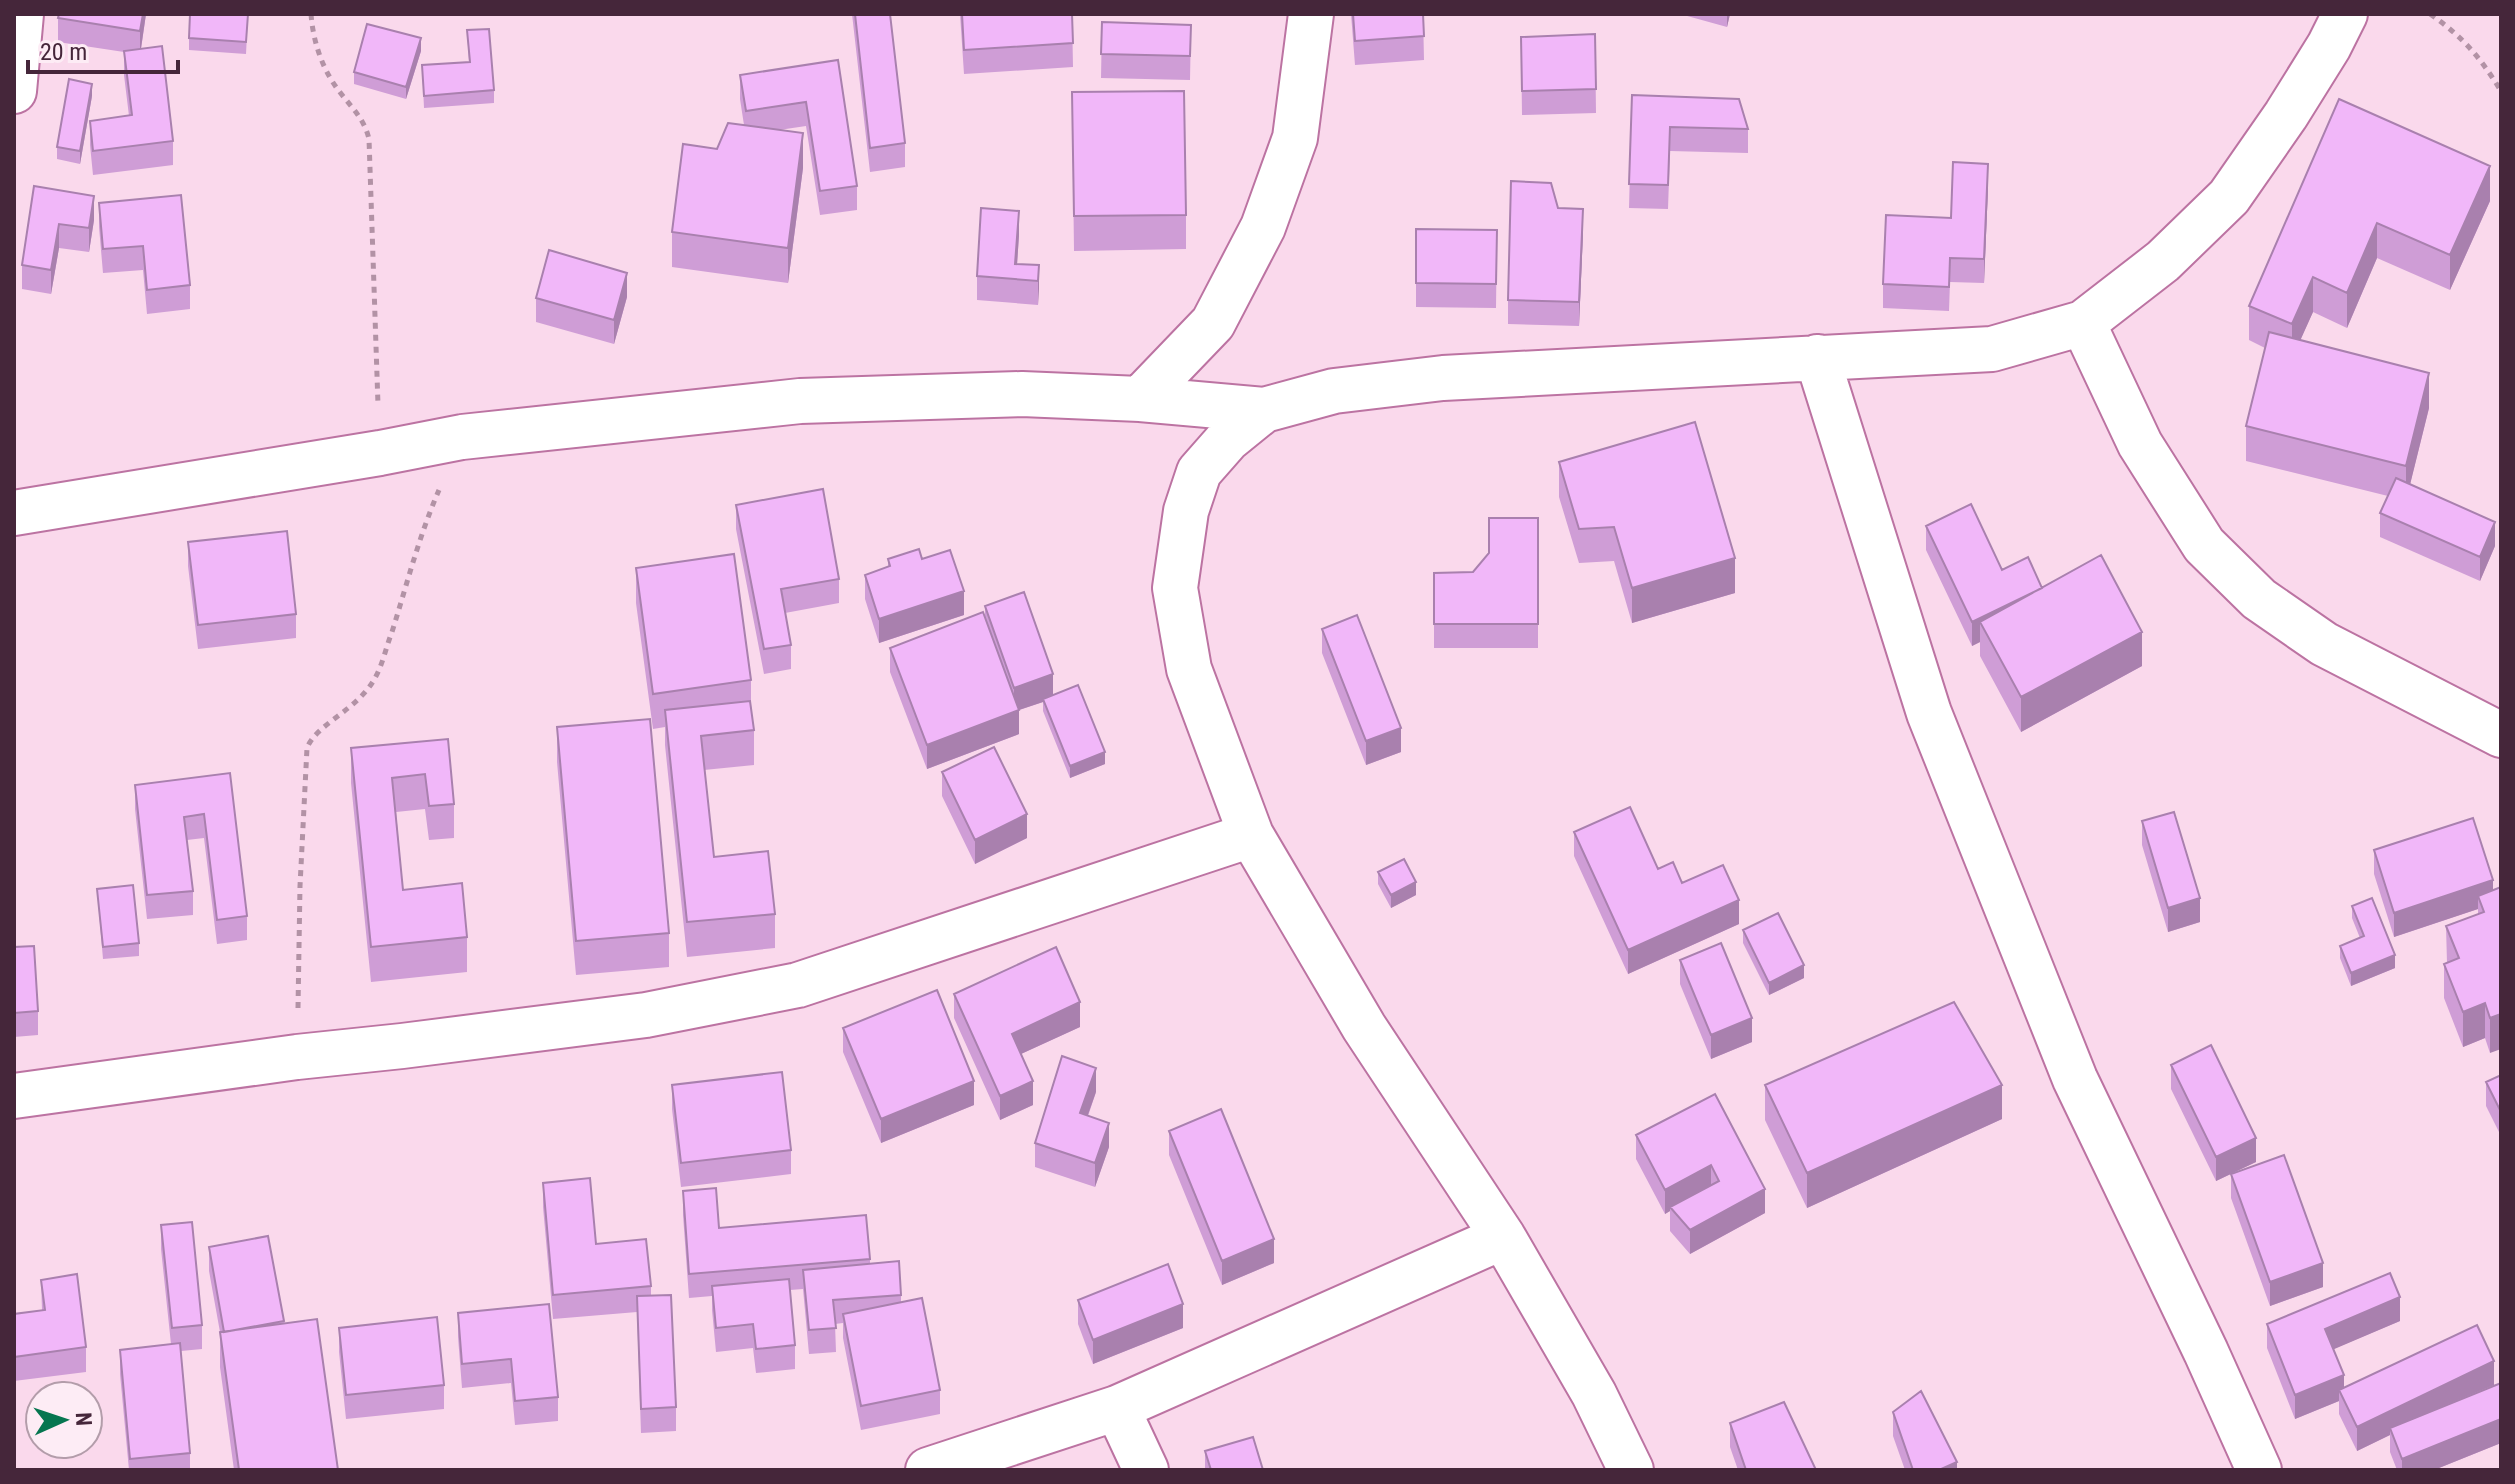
<svg xmlns="http://www.w3.org/2000/svg" width="2515" height="1484" viewBox="0 0 2515 1484" font-family="'Roboto Condensed',sans-serif">
  <style>
    .lines { fill: none; stroke-linecap: round; stroke-linejoin: round }
    .street-casing { stroke: #bc73a2; stroke-width: 48 }
    .path { stroke: #b292a5; stroke-width: 5; stroke-dasharray: 6 6; stroke-linecap: butt }
    .street { stroke: #fff; stroke-width: 44 }
    .wall { fill: #cf9dd6 }
    .shaded-wall { fill: #a980ae }
    .building { fill: #f1b7f9; stroke: #a980ae; stroke-width: 2 }
  </style>
  <rect width="100%" height="100%" fill="#fad9ec"/>
  <g class="lines">
    <defs>
      <path id="street" d="M14,91L21,14
        M2083,323L2140,444L2204,545L2259,599L2324,644L2501,735
        M1817,357L1929,713L2075,1079L2206,1352L2259,1470
        M1140,399L1213,323L1263,227L1295,138L1311,14
        M14,513L380,453L462,437L800,401L1022,394L1140,399L1264,410
        M14,1096L297,1057L402,1046L646,1015L798,985L1251,835
        M1117,1408L1146,1470
        M928,1470L1117,1408L1503,1237
        M1631,1470L1594,1394L1503,1237L1364,1027L1251,835L1189,669L1175,588L1186,511L1199,472L1228,439L1264,410L1334,391L1443,378L1992,349L2083,323L2163,261L2229,197L2286,115L2329,46L2345,14"/>
    </defs>
    <use href="#street" class="street-casing"/>
    <path class="path" d="M311,14C313,41 322,69 339,91C351,107 364,118 369,139L378,405
      M2430,14C2463,37 2480,57 2501,91
      M298,1008L300,886L307,748C316,724 358,710 375,678C383,664 386,647 392,632C407,584 419,536 439,490"/>
    <use href="#street" class="street"/>
  </g>
  <path class="wall" d="M146,14L141,49L173,141V165L93,175L90,145V121L129,116L124,75V52L58,42V18Z
    M248,14L246,54L189,50V38Z
    M852,14H890L905,143V167L870,172Z
    M960,14H1072L1073,67L964,74Z
    M1351,14H1423L1424,60L1355,65Z
    M1680,14H1730L1727,27Z
    M1102,22L1191,25L1190,80L1101,78Z
    M467,30L494,90V103L424,108L422,65L469,62Z
    M1595,34L1596,113L1522,115L1521,37Z
    M421,51L406,99L354,84V72Z
    M838,60L857,186V210L820,215L806,126L779,130L803,168L788,283L672,267V232L717,149L744,125L740,99V75Z
    M1072,92L1186,215V249L1074,251Z
    M1632,95L1748,129V153L1670,151L1668,209L1629,208Z
    M92,96L80,164L57,159V147Z
    M2339,99L2490,201L2450,290L2377,258L2347,328L2313,312L2300,340L2429,408L2410,484L2495,546L2480,581L2380,537V513L2388,496L2246,461V426L2265,348L2249,340V306Z
    M34,186L94,220L89,252L59,248L51,294L22,289V265Z
    M1988,188L1984,283L1950,282L1949,311L1883,308V284L1951,218Z
    M99,203L190,285V309L147,314L143,270L103,273L99,227Z
    M1558,208L1583,233L1579,326L1508,324V300Z
    M1416,229L1497,230L1496,308L1416,307Z
    M1019,235L1017,264L1039,265L1038,305L977,300V276Z
    M627,297L614,344L536,322V298Z
    M1559,462L1735,593L1632,623L1614,561L1579,563L1559,497Z
    M736,505L839,579V603L785,613L791,645V669L764,674L736,529Z
    M1538,518V648H1434V573L1473,572Z
    M1926,526L2002,570L2042,588L2142,666L2021,732L1980,656V642L1972,646L1926,550Z
    M188,542L296,614V638L198,649L188,566Z
    M888,559H922L964,615L879,643L865,599V575L888,567Z
    M636,568L751,680V706L754,730V765L704,770L714,857L775,914V948L687,957L665,745V727L653,729L636,603Z
    M985,606L1053,695L1105,764L1070,778L1043,711V702L1019,710V734L927,769L890,672V648L985,618Z
    M1322,629L1401,752L1366,765L1322,653Z
    M557,727L669,933V967L576,975L557,762Z
    M448,739L454,804V838L429,840L425,809L396,812L403,890L467,937V972L371,982L351,783V748Z
    M942,772L1027,838L975,864L942,796Z
    M230,773L247,916V940L217,944L204,838L187,840L193,891V915L147,919L135,809V785Z
    M2142,821L2200,922L2168,932L2142,845Z
    M1574,832L1658,869L1682,883L1739,924L1628,974L1574,856Z
    M2374,850L2493,880L2490,1053L2485,1038L2463,1047L2444,998V964L2447,963L2446,926L2478,914V909L2394,937L2374,874Z
    M1378,872L1416,895L1391,908L1378,884Z
    M97,889L139,943V956L103,959Z
    M2352,906L2395,968L2351,986L2340,958V946L2360,938L2352,918Z
    M1743,930L1804,978L1769,995L1743,943Z
    M14,947L38,1011V1035L14,1037Z
    M1680,960L1752,1042L1711,1059L1680,984Z
    M954,994L1080,1027L1021,1054L1033,1105L1000,1120L954,1018Z
    M843,1028L974,1105L881,1143L843,1052Z
    M2171,1065L2256,1162L2216,1181L2171,1089Z
    M2501,1075V1136L2486,1106V1082Z
    M672,1085L791,1150V1174L681,1187L672,1109Z
    M1765,1085L2002,1119L1807,1208L1765,1120Z
    M1096,1092L1088,1116L1109,1147L1095,1187L1035,1167V1143Z
    M1715,1094L1765,1213L1690,1254L1670,1231V1211L1665,1214L1636,1159V1135Z
    M1169,1131L1274,1263L1222,1285L1169,1155Z
    M2231,1174L2323,1287L2270,1306L2231,1198Z
    M543,1183L596,1244L651,1286V1296L676,1407V1431L641,1433L637,1312L553,1319L543,1207Z
    M683,1191L719,1228L870,1259V1264L901,1295V1302L940,1390V1414L861,1430L843,1338V1323L835,1324L836,1352L809,1354L803,1289L790,1290L795,1345V1369L756,1373L753,1348L716,1352L712,1310V1296L689,1298L683,1215Z
    M161,1225L202,1325V1349L181,1351L190,1453V1470H129L120,1374V1350L171,1344L161,1249Z
    M209,1247L284,1321L338,1470H234L220,1367V1332L209,1271Z
    M41,1280L86,1347V1372L14,1381V1314L42,1310Z
    M1078,1300L1183,1328L1093,1364L1078,1324Z
    M458,1313L558,1397V1421L515,1425L511,1383L462,1388L458,1337Z
    M2400,1321L2333,1349L2344,1388L2494,1385L2501,1383V1443L2434,1470H2397L2390,1452V1435L2357,1451L2339,1414V1401L2295,1419L2267,1348V1324Z
    M339,1328L444,1385V1409L346,1419L339,1352Z
    M1893,1412L1957,1470H1905L1893,1436Z
    M1730,1423L1816,1470H1738L1730,1447Z
    M1205,1451L1263,1470H1205Z"/>
  <path class="shaded-wall" d="M143,14H146L140,55V31Z
    M1727,14H1730L1727,27Z
    M421,38V51L406,99V87Z
    M92,84V96L80,164V151Z
    M803,133V168L788,283V248Z
    M1988,164V188L1984,283V259Z
    M2490,166V201L2450,290V255Z
    M94,196V220L89,252V228Z
    M1583,209V233L1579,326V302Z
    M1019,211V235L1016,280L1015,264Z
    M2377,223V258L2347,328V293Z
    M59,224V248L51,294V270Z
    M1039,265V289L1038,305V281Z
    M627,273V297L614,344V320Z
    M2313,277V312L2292,359V324Z
    M2429,373V408L2406,501V466Z
    M2495,522V546L2480,581V557Z
    M1735,558V593L1632,623V588Z
    M2042,588L1980,622V642L1972,646V622Z
    M964,591V615L879,643V619Z
    M2142,632V666L2021,732V697Z
    M1053,674V698L1043,699V702L1019,710V734L927,769V745L1014,712V688Z
    M1401,728V752L1366,765V741Z
    M1105,752V764L1070,778V766Z
    M1027,814V838L975,864V840Z
    M2493,880V904L2478,896V909L2394,937V913Z
    M1416,882V895L1391,908V895Z
    M2200,898V922L2168,932V908Z
    M1739,900V924L1628,974V950Z
    M2395,955V968L2351,986V973Z
    M1804,965V978L1769,995V983Z
    M1080,1002V1027L1012,1058V1034Z
    M2485,1003V1038L2463,1047V1012Z
    M2501,1014V1049L2490,1053V1018Z
    M1752,1018V1042L1711,1059V1035Z
    M1096,1068V1092L1080,1137V1113Z
    M974,1081V1105L881,1143V1119Z
    M1033,1081V1105L1000,1120V1096Z
    M2002,1085V1119L1807,1208V1173Z
    M1109,1123V1147L1095,1187V1163Z
    M2256,1138V1162L2216,1181V1157Z
    M1711,1165V1189L1670,1207V1211L1665,1214V1190Z
    M1765,1189V1213L1690,1254V1230Z
    M1274,1239V1263L1222,1285V1261Z
    M2323,1263V1287L2270,1306V1282Z
    M2400,1297V1321L2325,1353V1329Z
    M1183,1304V1328L1093,1364V1340Z
    M2494,1361V1385L2390,1428V1435L2357,1451V1427Z
    M2344,1375V1399L2339,1390V1401L2295,1419V1395Z
    M2501,1419V1443L2434,1470H2402V1459Z
    M1957,1462V1470H1939Z"/>
  <path class="building" d="M59,14H143L140,31L58,18Z
    M190,14H248L246,42L189,38Z
    M855,14H890L905,143L870,148Z
    M962,14H1072L1073,43L964,50Z
    M1353,14H1423L1424,36L1355,41Z
    M1102,22L1191,25L1190,56L1101,54Z
    M367,24L421,38L406,87L354,72Z
    M489,29L494,90L424,96L422,65L470,62L467,30Z
    M1595,34L1596,89L1522,91L1521,37Z
    M162,46L173,141L93,151L90,121L132,115L124,51Z
    M838,60L857,186L820,191L806,102L746,111L740,75Z
    M69,79L92,84L80,151L57,147Z
    M1184,91L1186,215L1074,216L1072,92Z
    M1632,95L1739,99L1748,129L1670,127L1668,185L1629,184Z
    M2339,99L2490,166L2450,255L2377,223L2347,293L2313,277L2292,324L2249,306Z
    M728,123L803,133L788,248L672,232L683,144L717,149Z
    M1953,162L1988,164L1984,259L1950,258L1949,287L1883,284L1886,215L1951,218Z
    M1511,181L1551,183L1558,208L1583,209L1579,302L1508,300Z
    M34,186L94,196L89,228L59,224L51,270L22,265Z
    M181,195L190,285L147,290L143,246L103,249L99,203Z
    M981,208L1019,211L1015,264L1039,265L1038,281L977,276Z
    M1416,229L1497,230L1496,284L1416,283Z
    M549,250L627,273L614,320L536,298Z
    M2269,332L2429,373L2406,466L2246,426Z
    M1695,422L1735,558L1632,588L1614,527L1579,529L1559,462Z
    M2396,478L2495,522L2480,557L2380,513Z
    M823,489L839,579L781,589L791,645L764,649L736,505Z
    M1971,504L2002,570L2028,557L2042,588L1972,622L1926,526Z
    M1489,518H1538V624H1434V573L1473,572L1489,553Z
    M287,531L296,614L198,625L188,542Z
    M919,549L922,559L950,550L964,591L879,619L865,575L890,566L888,559Z
    M734,554L751,680L653,694L636,568Z
    M2101,555L2142,632L2021,697L1980,622Z
    M1024,592L1053,674L1014,688L985,606Z
    M983,612L1019,710L927,745L890,648Z
    M1357,615L1401,728L1366,741L1322,629Z
    M1078,685L1105,752L1070,766L1043,699Z
    M750,701L754,730L701,736L714,857L768,851L775,914L687,922L665,710Z
    M650,719L669,933L576,941L557,727Z
    M448,739L454,804L429,806L425,774L392,778L403,890L462,883L467,937L371,947L351,748Z
    M994,747L1027,814L975,840L942,772Z
    M230,773L247,916L217,920L204,814L184,817L193,891L147,895L135,785Z
    M1630,807L1658,869L1673,862L1682,883L1723,865L1739,900L1628,950L1574,832Z
    M2174,812L2200,898L2168,908L2142,821Z
    M2473,818L2493,880L2394,913L2374,850Z
    M1404,859L1416,882L1391,895L1378,872Z
    M133,885L139,943L103,947L97,889Z
    M2501,887V1014L2490,1018L2485,1003L2463,1012L2444,964L2459,958L2446,926L2484,912L2478,896Z
    M2372,898L2395,955L2351,973L2340,946L2364,936L2352,906Z
    M1778,913L1804,965L1769,983L1743,930Z
    M1721,943L1752,1018L1711,1035L1680,960Z
    M34,946L38,1011L14,1013V947Z
    M1056,947L1080,1002L1012,1034L1033,1081L1000,1096L954,994Z
    M937,990L974,1081L881,1119L843,1028Z
    M1954,1002L2002,1085L1807,1173L1765,1085Z
    M2211,1045L2256,1138L2216,1157L2171,1065Z
    M1062,1056L1096,1068L1080,1113L1109,1123L1095,1163L1035,1143Z
    M782,1072L791,1150L681,1163L672,1085Z
    M2501,1075V1112L2486,1082Z
    M1715,1094L1765,1189L1690,1230L1670,1207L1719,1181L1711,1165L1665,1190L1636,1135Z
    M1221,1109L1274,1239L1222,1261L1169,1131Z
    M2284,1155L2323,1263L2270,1282L2231,1174Z
    M590,1178L596,1244L646,1239L651,1286L553,1295L543,1183Z
    M716,1188L719,1228L866,1215L870,1259L689,1274L683,1191Z
    M192,1222L202,1325L172,1328L161,1225Z
    M268,1236L284,1321L224,1332L209,1247Z
    M899,1261L901,1295L833,1300L836,1328L809,1330L803,1270Z
    M1168,1264L1183,1304L1093,1340L1078,1300Z
    M2390,1273L2400,1297L2325,1329L2344,1375L2295,1395L2267,1324Z
    M77,1274L86,1347L14,1357V1314L45,1310L41,1280Z
    M789,1279L795,1345L756,1349L753,1324L716,1328L712,1286Z
    M671,1295L676,1407L641,1409L637,1296Z
    M922,1298L940,1390L861,1406L843,1314Z
    M549,1304L558,1397L515,1401L511,1359L462,1364L458,1313Z
    M437,1317L444,1385L346,1395L339,1328Z
    M317,1319L338,1470H239L220,1332Z
    M2477,1325L2494,1361L2357,1427L2339,1390Z
    M180,1343L190,1453L130,1459L120,1350Z
    M2501,1383V1419L2402,1459L2390,1428Z
    M1921,1391L1957,1462L1939,1470H1913L1893,1412Z
    M1784,1402L1816,1470H1746L1730,1423Z
    M1253,1437L1263,1470H1211L1205,1451Z"/>
  <rect width="2515" height="1484" fill="none" stroke="#45263a" stroke-width="32"/>
  <g transform="translate(64 1420) rotate(87)"><circle r="38" fill="#fdecf5" stroke="#b39daa" stroke-width="2"/>
  <path d="M0-6L14 30L0 20L-14 30Z" fill="#067650"/>
  <text y="-12" font-size="22" font-weight="bold" text-anchor="middle" fill="#45263a">N</text>
  </g>
  <path d="M28 60v12h150v-12" fill="none" stroke="#45263a" stroke-width="4"/>
  <text x="40" y="60" font-size="24" fill="#45263a" stroke="#fdecf5" stroke-width="6" paint-order="stroke">20 m</text>
</svg>
